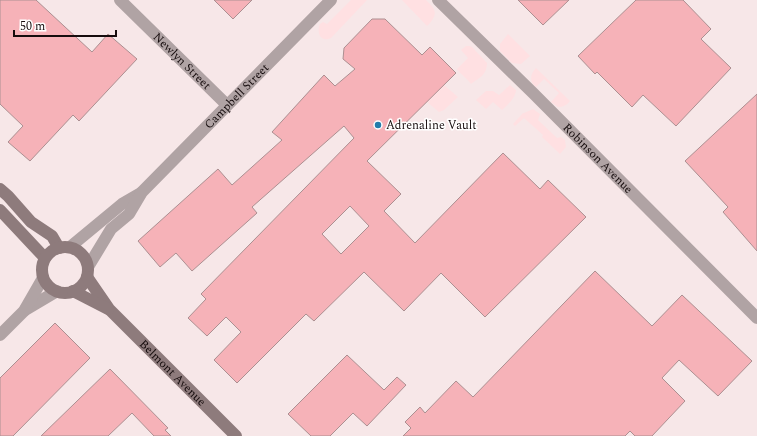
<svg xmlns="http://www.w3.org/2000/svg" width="757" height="436" viewBox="0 0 757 436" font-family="Spectral,serif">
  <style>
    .built { fill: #f7e7e8 }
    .green { fill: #ffe0e2 }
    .building { fill: #f6b2b8; stroke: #ac8f91; fill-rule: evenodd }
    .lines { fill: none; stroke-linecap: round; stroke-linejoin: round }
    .street { stroke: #b0a3a4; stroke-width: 12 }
    .secondary { stroke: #8e7b7c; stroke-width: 12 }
    .poi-dot { fill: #257cab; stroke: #fff; stroke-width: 1.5 }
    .labels { text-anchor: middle; stroke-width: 3; stroke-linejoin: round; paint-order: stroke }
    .street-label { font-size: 12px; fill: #160c0d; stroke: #fff }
    .poi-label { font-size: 12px; fill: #160c0d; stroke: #fff; text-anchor: start }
  </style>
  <rect width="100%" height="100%" fill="#fbf5f5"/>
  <path class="built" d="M0,0H757V436H0Z"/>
  <path class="green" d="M351,0H367L331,38C321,43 316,33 320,24L323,22L327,24Z
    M402,0H426C437,10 438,15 427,26Z
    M508,34L530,56L521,64L512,63L500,51V44Z
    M466,46H469L472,47L487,63C487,75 480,77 471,84C467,78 461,75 457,69L468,58L461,50Z
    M536,68L570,101C567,105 563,107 558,107L551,102L559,93L544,79L536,87C529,82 530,74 536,68Z
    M444,85L458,97L444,110L439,112L427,102Z
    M510,85L516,90C515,99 508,104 502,110L493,102L486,109L476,100L486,91H493L499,95Z
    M533,109L540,114L538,120L557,138L561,137L565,140L566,147L560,154L542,137L543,135L524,118L515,126L513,124L523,113H524Z"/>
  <path class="building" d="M0,0H36L92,52L108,34L137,59L79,121L73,115L30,161L8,142L23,126L0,104Z
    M214,0H252L233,19Z
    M518,0H569L543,25Z
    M636,0H683L711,29L701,39L731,68L676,126L643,95L632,107L597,72L595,74L578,56Z
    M372,19H385L422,55L430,47L456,73L367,161L401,194L384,211L415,243L503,153L540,189L548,180L586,217L485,317L441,273L404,311L364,272L314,321L306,314L237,383L214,360L241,332L226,317L207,336L188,318L206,299L201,294L354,138L344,126L252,207L257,213L192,271L176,253L160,267L138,241L218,169L232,185L282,140L272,132L324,75L335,86L355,69L343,59L344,48ZM350,206L369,226L341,254L322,234Z
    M757,94V251L723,212L728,207L685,161Z
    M595,271L652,326L682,295L752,361L718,396L679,360L662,378L685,401L652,436H635L630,431L625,436H403L411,428L405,422L420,407L425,413L456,381L473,397Z
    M55,323L90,358L13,436H0V378Z
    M347,355L384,390L397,377L406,385L367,426L353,413L330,436H311L288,414Z
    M110,369L168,428L165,430L171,436H154L132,413L108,436H41Z"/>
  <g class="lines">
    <g class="street">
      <path id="s1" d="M120,0L227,105"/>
      <path id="s2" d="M438,0L533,93L757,318"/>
      <path d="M70,247L122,204L141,193"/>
      <path id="s3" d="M88,267L111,229L129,214L142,192L331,0"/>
      <path d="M25,310L57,291"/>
      <path d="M0,335L24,311L43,278"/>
    </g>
    <g class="secondary">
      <path d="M0,189L8,196L31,222L52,236L59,248"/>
      <path d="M0,210L45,258"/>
      <circle cx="65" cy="270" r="23"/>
      <path id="s4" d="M87,277L109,309L236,436"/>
      <path d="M73,291L108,309"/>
    </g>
  </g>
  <circle class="poi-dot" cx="378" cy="125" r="4"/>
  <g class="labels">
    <g class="street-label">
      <text dy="4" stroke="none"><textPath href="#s1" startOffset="87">Newlyn Street</textPath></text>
      <text dy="4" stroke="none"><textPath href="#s3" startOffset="228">Campbell Street</textPath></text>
      <text dy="4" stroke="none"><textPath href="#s2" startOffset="225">Robinson Avenue</textPath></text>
      <text dy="4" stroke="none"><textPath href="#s4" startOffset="129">Belmont Avenue</textPath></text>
    </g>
    <g class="poi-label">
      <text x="386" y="129">Adrenaline Vault</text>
    </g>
  </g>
  <path d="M14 30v6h102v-6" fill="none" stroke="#160c0d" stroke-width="2"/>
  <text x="20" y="30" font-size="12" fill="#160c0d" stroke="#ffffff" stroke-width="3" paint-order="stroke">50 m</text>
</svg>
